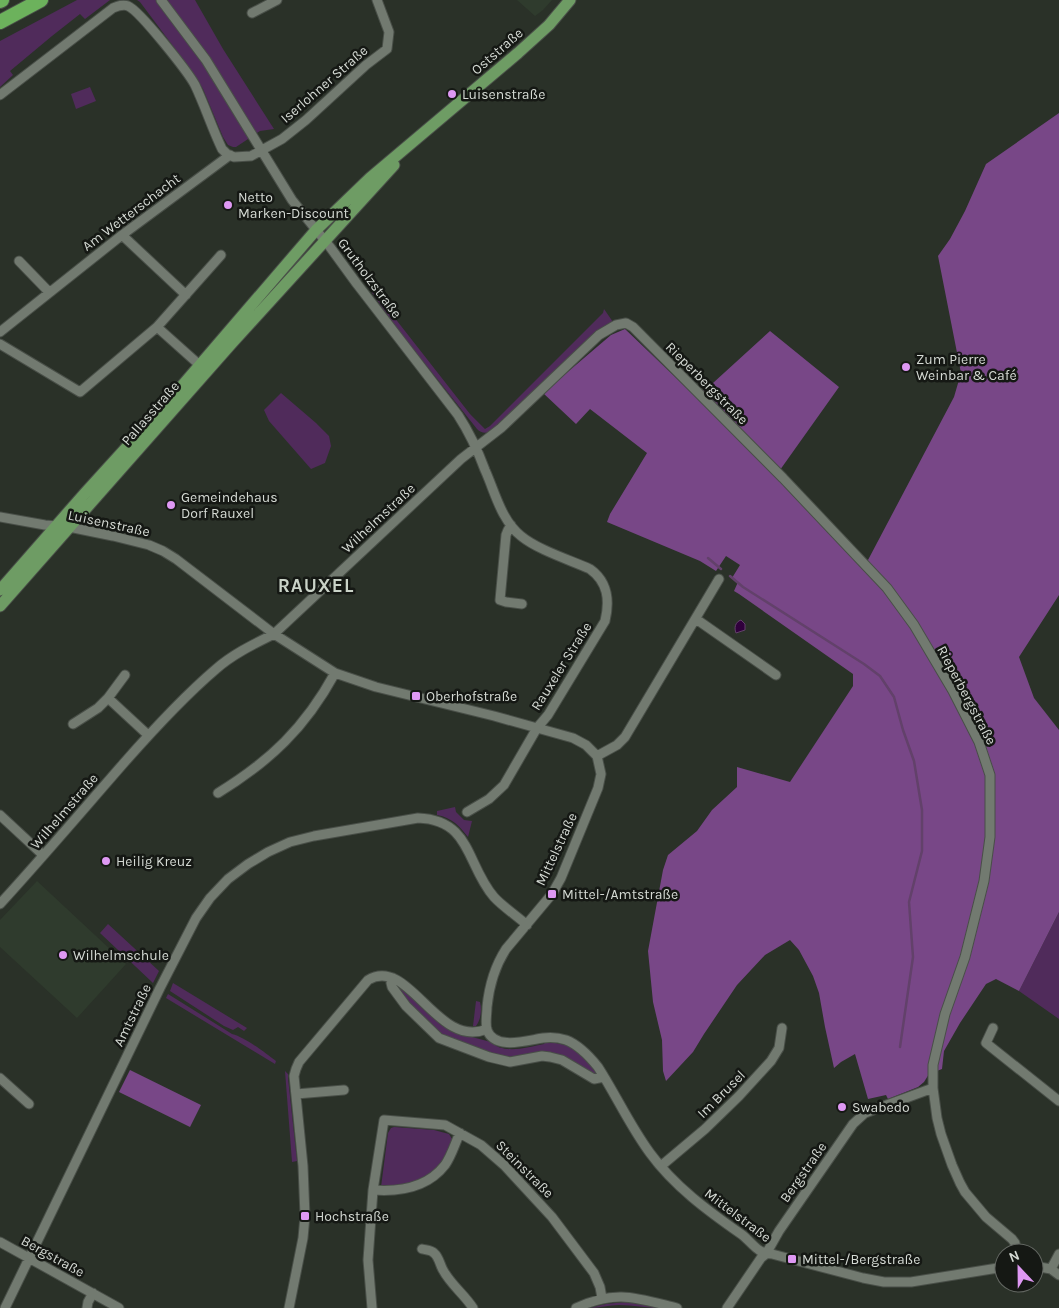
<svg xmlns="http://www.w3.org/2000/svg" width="1059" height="1308" viewBox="0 0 1059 1308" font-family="Karla,sans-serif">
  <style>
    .built { fill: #2f3b2d }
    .green { fill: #502b5b }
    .forest { fill: #784787 }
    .water { fill: #30003c; stroke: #62416a }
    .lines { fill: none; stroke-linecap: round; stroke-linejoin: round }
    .stream { stroke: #62416a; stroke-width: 2.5 }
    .minor-casing { stroke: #494f48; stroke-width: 11 }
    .major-casing { stroke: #494f48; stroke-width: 13 }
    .highway-casing { stroke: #494f48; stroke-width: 16 }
    .minor { stroke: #727a70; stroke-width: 9 }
    .major { stroke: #6e9c64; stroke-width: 11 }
    .highway { stroke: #6cb25c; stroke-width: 14 }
    .poi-dot { fill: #de98f3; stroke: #151814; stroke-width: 2 }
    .labels { text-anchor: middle; stroke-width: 5; stroke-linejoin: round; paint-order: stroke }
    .street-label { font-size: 14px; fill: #d5dad4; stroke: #151814 }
    .poi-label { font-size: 14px; fill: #d5dad4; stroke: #151814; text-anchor: start }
    .district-label { font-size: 19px; font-weight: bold; letter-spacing: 1px; fill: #cad3c8; stroke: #151814 }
  </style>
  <rect width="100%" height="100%" fill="#2a3128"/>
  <path class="built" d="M517,0H552L543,10L535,16Z
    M37,881L126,964L77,1018L0,947V920Z"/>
  <path class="green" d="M77,0H110L85,19L80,14L52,36L10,71L13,75L0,87V41Z
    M137,0H195L223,49L274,129L260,131L236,147H233L228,145L223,137L203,89L191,70L140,2Z
    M90,87L96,101L76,109L71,94Z
    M369,282L394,317L470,414L485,429L490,426L603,313L604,309L613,322L595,334L493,429C488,434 482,434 477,429L395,326L366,284Z
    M281,393L316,423L329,436L331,446L325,463L311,469L269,421L264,410Z
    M455,807L456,812L464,820L472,821L468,837C459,826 453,818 437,815V811Z
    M1059,912V1019L1019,991Z
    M108,924L159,971L153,983L100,933Z
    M173,983L247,1028L244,1031L238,1027L233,1030L224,1026L170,991Z
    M395,983L405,990L441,1025L468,1036L491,1042C504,1055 528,1047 544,1044L546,1041L570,1046L588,1061L597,1073L594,1076L560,1056L512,1059L493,1055L440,1034L404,997Z
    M168,994L232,1034C245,1037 265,1053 276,1061L275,1064L166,998Z
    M476,1001L480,1002C482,1010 481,1019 476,1026H473Z
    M285,1071L288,1074V1078L297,1161L292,1162Z
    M394,1127L434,1130L449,1134L452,1139C449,1146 447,1154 443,1161C429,1182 404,1186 381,1187L388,1133L391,1128Z
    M626,1302L641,1303L660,1308C646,1308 633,1305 619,1305C609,1305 599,1308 590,1308L606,1304Z"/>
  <path class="forest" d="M1059,113V595L1019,657L1034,698L1059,730V912L1019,991L996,979L986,984L960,1023L944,1051L942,1069L929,1074L924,1082L918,1087L888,1099L886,1095L868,1099L855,1054L841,1062L834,1068L825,1027L819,993L813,976L799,950L790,940L765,955L737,985L704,1034L693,1052L666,1081L663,1071L662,1040L653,1002L648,951L663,870L668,855L697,831L712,810L737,787V767L790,782L853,686V674L739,594L734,591L738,582L732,578L740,565L726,556L716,571L700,561L607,522L610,514L647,453L590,409L576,424L543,393L611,335L625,329L695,396L713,383L770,331L839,387L775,477L786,485L863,565L868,560L954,397L961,373L938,256L950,239L965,211L986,164Z
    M130,1070L201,1105L190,1127L119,1092Z"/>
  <path class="water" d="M741,620L745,624V630L736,633C734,628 735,622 741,620Z"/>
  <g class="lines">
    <path class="stream" d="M708,558L721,569
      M730,576L743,587L864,664L880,676L894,697L903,730L914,761L922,810V851L909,902L913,957L900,1047"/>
    <defs>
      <path id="minor" d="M161,0L206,60L292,200L330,247L357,284L458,415C469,432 478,451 485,470C495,492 501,520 521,536C538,550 570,560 590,569C608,582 610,600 605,621L548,715L537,728L504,785L489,799L467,812
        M252,13L277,0
        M0,95L113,8C118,6 123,4 128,6C140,11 188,72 195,85C205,106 212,128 222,149L227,154L234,157L251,156L282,139L306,120L366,65L387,49L389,32L377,0
        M122,235L186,295
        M19,261L49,292
        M157,327L204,369
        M0,332L122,235L230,155
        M0,344L80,392L157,327L221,255
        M0,517L45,525L69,527L113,536L149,545L163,551L176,559L274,634L335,673L376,687L494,716L573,738L586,745L597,756L601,774L598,788L561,878L552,894L506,949C495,966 489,987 487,1007C487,1014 485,1023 487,1030C495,1051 528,1040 543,1038C550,1037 560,1038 566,1040C579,1045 590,1057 598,1067C616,1095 630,1126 650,1153C674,1186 708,1211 741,1234C752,1242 757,1254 772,1254L863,1278L884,1282H911L1004,1267
        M511,525L508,530L506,535L500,600L506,602L522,604
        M696,619L776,675
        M108,698L125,675
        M73,724L98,708L108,698L148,735
        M597,756L617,745L625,737L719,579
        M218,793C270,761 305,728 335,673
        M0,815L43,855
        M0,904C42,858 82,811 123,764C152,731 182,698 216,669C233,654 254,644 274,634L461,459L501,428L599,335L616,325L626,323L633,327L783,478L887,588L914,625L953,691L979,742L990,775V837L984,881L965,957L945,1014L933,1065V1088L937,1118L941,1134L952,1165L960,1183L965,1192L986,1217L1012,1239L1015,1243L1016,1253
        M393,978L391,983L392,987L406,1006L439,1038L489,1057L510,1062L542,1056L550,1057L562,1060L594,1079L604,1077
        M993,1028L986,1043L1059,1101
        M0,1078L29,1104
        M296,1094L344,1090
        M661,1166L705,1129L739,1096L771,1061L779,1048L782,1028
        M373,1190C400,1192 428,1187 445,1165C452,1155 455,1143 460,1133
        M0,1242L119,1308
        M422,1249C426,1250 431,1250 434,1253C439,1257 440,1265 443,1270C451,1285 464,1294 473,1308
        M1034,1266L1051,1269L1059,1275
        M1051,1269L1059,1254
        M5,1308L160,988L196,918L210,898L228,879L248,864L268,852L290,842L314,836L418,818C472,820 466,865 494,897C502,906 517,916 527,925
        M87,1308L88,1302L93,1293
        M289,1308L303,1238L305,1216L303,1166L294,1076L296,1069L299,1062L368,980C409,955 437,1050 487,1029
        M372,1308L368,1260L373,1190L384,1120L445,1125L481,1145L504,1165L552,1217L594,1273L600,1287L602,1298
        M576,1308C616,1289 637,1298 677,1308
        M727,1308L761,1258L766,1254L779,1231L853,1124L865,1113L933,1088"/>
      <path id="major" d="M0,590L85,493L175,394L316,230L370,178L518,53L549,25L570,0
        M0,606L231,344L394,165"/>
      <path id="highway" d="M0,1L2,0
        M0,22L41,0"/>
    </defs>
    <use href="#minor" class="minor-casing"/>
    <use href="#major" class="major-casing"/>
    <use href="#highway" class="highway-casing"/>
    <use href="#minor" class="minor"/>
    <use href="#major" class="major"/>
    <use href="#highway" class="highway"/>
  </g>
  <g class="poi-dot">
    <circle cx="452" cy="94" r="5"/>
    <circle cx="228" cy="205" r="5"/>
    <circle cx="906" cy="367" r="5"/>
    <circle cx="171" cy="505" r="5"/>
    <rect x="411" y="691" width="10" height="10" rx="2.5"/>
    <circle cx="106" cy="861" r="5"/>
    <rect x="547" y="889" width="10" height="10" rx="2.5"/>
    <circle cx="63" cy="955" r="5"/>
    <circle cx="842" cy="1107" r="5"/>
    <rect x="300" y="1211" width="10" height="10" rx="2.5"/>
    <rect x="787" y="1254" width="10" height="10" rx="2.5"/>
  </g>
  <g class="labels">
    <g class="street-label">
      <text transform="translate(497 51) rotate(-41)" y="5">Oststraße</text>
      <text transform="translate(324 84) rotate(-41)" y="5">Iserlohner Straße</text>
      <text transform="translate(131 212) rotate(-37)" y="5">Am Wetterschacht</text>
      <text transform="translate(370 278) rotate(53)" y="5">Grutholzstraße</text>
      <text transform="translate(707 383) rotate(45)" y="5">Rieperbergstraße</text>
      <text transform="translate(150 413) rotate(-49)" y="5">Pallasstraße</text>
      <text transform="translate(378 518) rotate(-43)" y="5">Wilhelmstraße</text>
      <text transform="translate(109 523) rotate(12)" y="5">Luisenstraße</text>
      <text transform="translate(561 666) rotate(-58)" y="5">Rauxeler Straße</text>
      <text transform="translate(967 695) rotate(62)" y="5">Rieperbergstraße</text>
      <text transform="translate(64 811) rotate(-49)" y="5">Wilhelmstraße</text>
      <text transform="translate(556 849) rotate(-65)" y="5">Mittelstraße</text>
      <text transform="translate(132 1015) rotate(-64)" y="5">Amtstraße</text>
      <text transform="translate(721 1094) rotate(-45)" y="5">Im Brusel</text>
      <text transform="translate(525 1169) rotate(45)" y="5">Steinstraße</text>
      <text transform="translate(803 1172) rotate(-55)" y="5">Bergstraße</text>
      <text transform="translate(738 1215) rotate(37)" y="5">Mittelstraße</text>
      <text transform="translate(53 1256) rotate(29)" y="5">Bergstraße</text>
    </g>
    <g class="poi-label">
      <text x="462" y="99">Luisenstraße</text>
      <text x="238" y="202">Netto<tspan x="238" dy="16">Marken-Discount</tspan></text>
      <text x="916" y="364">Zum Pierre<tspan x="916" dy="16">Weinbar &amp; Café</tspan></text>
      <text x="181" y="502">Gemeindehaus<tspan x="181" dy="16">Dorf Rauxel</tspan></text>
      <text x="426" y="701">Oberhofstraße</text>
      <text x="116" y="866">Heilig Kreuz</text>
      <text x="562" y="899">Mittel-/Amtstraße</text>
      <text x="73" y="960">Wilhelmschule</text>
      <text x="852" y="1112">Swabedo</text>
      <text x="315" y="1221">Hochstraße</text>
      <text x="802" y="1264">Mittel-/Bergstraße</text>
    </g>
    <g class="district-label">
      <text x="316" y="592">RAUXEL</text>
    </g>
  </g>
  <g transform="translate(1019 1268) rotate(338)"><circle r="24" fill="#151814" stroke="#626661"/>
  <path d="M0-4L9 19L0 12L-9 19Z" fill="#de98f3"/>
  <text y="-8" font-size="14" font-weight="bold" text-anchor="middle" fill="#d5dad4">N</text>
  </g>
</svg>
